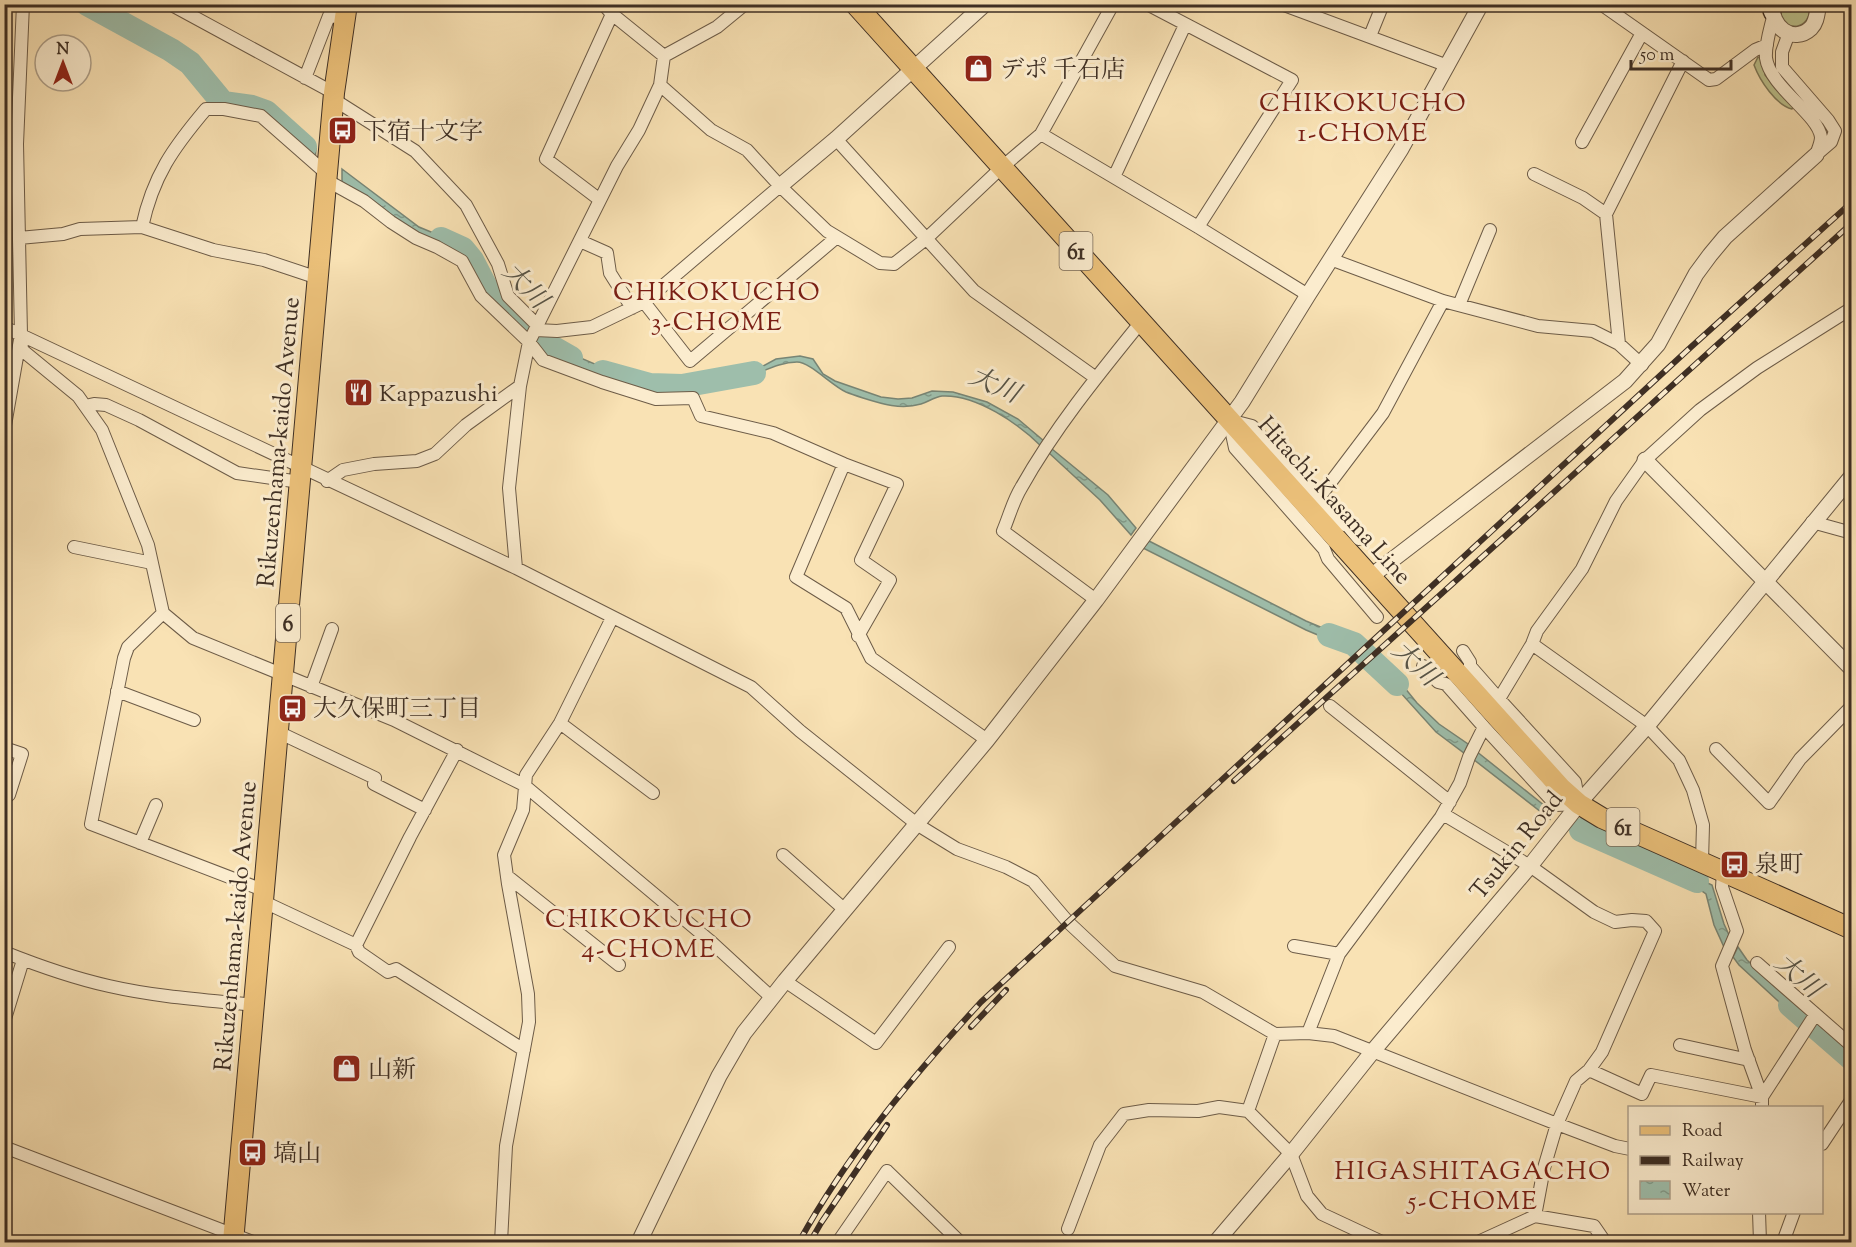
<svg xmlns="http://www.w3.org/2000/svg" width="1856" height="1247" viewBox="0 0 1856 1247" font-family="'Sorts Mill Goudy','Noto Serif JP',serif">
  <style>
    .grass { fill: #bdc38e; stroke: #7e7959; stroke-width: 1.5 }
    .water { fill: url(#water-ripples); stroke: #788575; stroke-width: 1.5 }
    .lines { fill: none; stroke-linecap: round; stroke-linejoin: round }
    .river { stroke: #9ebeab; stroke-width: 24 }
    .minor-casing { stroke: #6d5c48; stroke-width: 14 }
    .tertiary-casing { stroke: #6d5c48; stroke-width: 17 }
    .secondary-casing { stroke: #3e2f24; stroke-width: 19 }
    .primary-casing { stroke: #3e2f24; stroke-width: 22 }
    .trunk-casing { stroke: #3e2f24; stroke-width: 22 }
    .minor { stroke: #fbecce; stroke-width: 12 }
    .tertiary { stroke: #fbecce; stroke-width: 15 }
    .secondary { stroke: #fbecce; stroke-width: 16 }
    .primary { stroke: #ecc17a; stroke-width: 20 }
    .trunk { stroke: #ecc17a; stroke-width: 20 }
    .rail-casing { stroke: #3e2f24; stroke-width: 6 }
    .rail { stroke: #fbecce; stroke-width: 4; stroke-dasharray: 11; stroke-linecap: butt }
    .labels { text-anchor: middle; stroke-width: 6; stroke-linejoin: round; paint-order: stroke }
    .shield { fill: #fbecce; stroke: #776857; stroke-width: 1.5 }
    .shield-label { font-size: 22px; font-weight: bold; fill: #3e2f24 }
    .poi-label { font-size: 24px; fill: #3e2f24; stroke: #fbecce; text-anchor: start }
    .street-label { font-size: 24px; fill: #3e2f24; stroke: #fbecce }
    .neighbourhood-label { font-size: 26px; letter-spacing: 1.5px; fill: #7a1f14; stroke: #fbecce }
    .water-label { font-size: 26px; font-style: italic; fill: #565346; stroke: #fbecce }
  </style>
  <defs>
    <pattern id="water-ripples" width="26" height="14" patternUnits="userSpaceOnUse" patternTransform="scale(1.5)"><rect width="26" height="14" fill="#9ebeab"/><path d="M2 4q2-2 4 0t4 0M15 11q2-2 4 0t4 0" fill="none" stroke="#829b8b"/></pattern>
  </defs>
  <rect width="100%" height="100%" fill="#f9e2b4"/>
  <filter id="stains"><feTurbulence type="fractalNoise" baseFrequency=".00333" numOctaves="4"/><feColorMatrix values="0 0 0 0 .2 0 0 0 0 .09 0 0 0 0 .02 0 0 0 .5 -.17"/></filter>
  <radialGradient id="worn" r=".72"><stop offset=".6" stop-color="#630" stop-opacity="0"/><stop offset="1" stop-color="#630" stop-opacity=".3"/></radialGradient>
  <path class="grass" d="M1781,5H1808C1813,20 1800,31 1785,24L1779,10Z
    M1758,57L1764,60L1765,75L1793,107L1792,109C1776,105 1760,81 1754,65Z"/>
  <path class="water" d="M284,123L316,148L315,162L281,128Z
    M342,169L419,227L465,246L483,270L482,275L489,285L496,286L507,302L530,322L529,332C509,314 474,292 476,263L471,256H466L414,233L379,206L342,182Z
    M549,340L555,347L648,387L668,389L711,385L727,377L754,371L776,359L800,356L813,359L823,374L835,381L881,397L898,399L912,398L932,391L953,392L987,402L1018,419L1045,442L1042,447C1019,424 976,394 942,396C934,397 928,402 921,404C901,410 882,404 863,398C857,396 851,394 846,392C831,385 810,362 797,362C777,362 760,374 741,379C725,383 708,388 692,390C642,397 593,375 549,354L540,344Z
    M1052,449L1108,495L1136,528L1131,535L1100,500L1049,453Z
    M1149,541L1306,621L1361,644L1352,651L1344,646L1306,630L1143,548Z
    M1374,662L1381,669L1396,677L1417,703L1439,724L1468,744L1464,753L1436,732L1391,682L1373,673L1367,667Z
    M1476,751L1550,810V819L1473,759Z
    M1583,828L1663,861L1659,870L1579,835Z
    M1669,865L1712,885L1724,924L1729,935L1724,947L1714,925L1706,894L1696,887L1666,872Z
    M1738,947L1747,960L1808,1016L1803,1024L1739,965L1733,957Z"/>
  <g class="lines">
    <path class="river" d="M87,4L171,50L190,63L223,103L252,107L266,112L305,147
      M441,239L463,249L472,260L489,293L511,310L543,342L571,358
      M603,372L650,385L682,386L754,373
      M1329,635L1354,644L1397,684
      M1581,830L1697,881
      M1790,1005L1852,1059"/>
    <defs>
      <path id="minor" d="M170,4L334,93
        M603,4L612,14L664,56L717,27L745,4
        M1147,4L1292,80L1198,227
        M1281,4L1448,66
        M1601,4L1709,80L1716,79L1755,50L1767,45
        M1773,17C1770,30 1765,45 1766,58C1770,87 1818,114 1821,137C1821,143 1818,149 1816,155
        M1789,33L1782,52V67L1828,120L1835,131L1831,142L1817,154
        M1370,36L1383,4
        M305,78L329,16L345,17
        M660,85L711,130L747,150L780,186L827,231L880,263L894,264L927,238L1001,168L1041,134L1113,4
        M333,99L415,151L466,205L498,264L508,296L536,324
        M1041,134L1198,227L1308,295
        M836,139L974,291L1096,378
        M1582,142L1642,33
        M1534,174L1583,198L1606,214L1619,344
        M1114,177L1185,25
        M326,180L364,201L391,222L416,238L437,247L462,261L481,296L529,342L543,360L602,382L656,399L693,398L701,416L773,433L844,464L897,484L861,560L890,580L858,636
        M600,200L546,159L612,14
        M1606,214L1683,61
        M142,227C153,176 173,148 206,109H224L261,116L327,174
        M19,238L63,234L80,229L142,227L213,250L264,260L318,278
        M580,241L607,253L610,273L632,308
        M1330,259L1443,301L1538,326L1593,331L1619,344L1642,365
        M644,302L690,361L837,237
        M1459,305L1490,230
        M4,327L516,568L751,687L800,731L918,825L957,849L1006,867L1033,881L1068,922L1115,966L1203,992L1275,1034L1308,1033L1339,954L1294,946
        M536,330L557,331L592,327L644,302L780,186
        M21,334L22,350L78,396L102,430L148,545L163,613L193,638L394,720L524,785L709,940L771,997
        M85,406L94,404L106,405L139,420L237,473L300,482
        M4,431L21,334L17,144L23,4
        M844,464L796,577L846,608L871,658L987,740
        M327,481L343,470L374,464L417,461L435,454L466,425L520,386
        M1318,499L1383,413L1443,301
        M1812,522L1852,533
        M1359,539L1348,526L1340,524L1252,426L1229,420L1235,448L1324,549L1328,559L1377,617
        M74,547L152,563
        M516,568L509,488L520,386L529,342L617,166L639,130L660,85L664,56
        M1096,600L1003,531C1009,517 1013,501 1021,488C1054,429 1098,375 1141,322
        M163,613L128,647L124,658L91,824L263,890
        M1532,644L1647,726L1679,760L1693,790L1703,825L1702,861
        M1463,651L1470,662V666L1499,699
        M1423,666L1438,682L1446,684L1484,727
        M311,687L332,629
        M117,691L194,720
        M1330,706L1450,802
        M560,723L653,793
        M278,732L375,778L374,784L425,810
        M4,748L22,754L9,795
        M1716,749L1769,803L1800,759L1852,706
        M1443,814L1530,866L1594,912L1615,922L1632,920L1646,921L1655,931L1602,1052L1589,1070L1576,1081L1557,1124L1544,1168L1535,1216
        M140,843L156,805
        M783,855L845,910
        M1723,871L1722,887L1737,931L1722,966L1745,1050L1762,1097V1108
        M507,876L619,965
        M262,901L356,945L410,837L457,750
        M356,945L359,952L388,972L396,969L524,1050
        M4,952C39,966 73,978 109,986C157,997 206,1000 255,1005
        M1339,954L1441,817L1460,783L1469,757L1484,727L1556,805L1579,804L1575,782L1499,699L1532,644L1537,631L1582,569L1616,501L1645,460L1700,410L1757,368L1852,308
        M1757,963L1852,1046
        M785,981L876,1043L949,947
        M4,1022L23,960
        M1308,1033L1334,1036L1557,1124L1615,1146L1630,1149
        M1680,1045L1749,1060
        M1589,1070L1642,1094L1651,1075L1762,1097L1815,1015
        M1248,1111L1275,1034
        M1822,1144L1852,1099
        M4,1147L253,1242
        M1759,1212L1760,1242
        M1068,1229L1100,1145L1124,1114L1149,1110L1198,1111L1219,1107L1248,1111L1291,1154L1307,1196L1322,1214L1382,1242
        M501,1242L506,1146L529,1022L528,994L508,884L504,855L523,810L526,775L560,723L612,618
        M838,1242L887,1171L960,1242
        M1478,1242L1535,1216L1594,1226L1605,1242
        M1783,1242L1794,1212"/>
      <path id="tertiary" d="M1773,4C1769,26 1793,45 1811,28C1817,22 1817,12 1819,4
        M780,186L836,139L985,4
        M1645,460L1852,669
        M1370,577L1625,381L1658,344L1696,274L1710,255L1725,237L1816,155
        M639,1242L719,1076L744,1033L785,981L987,740L1096,600L1242,402L1308,295L1401,149L1481,4
        M1216,1242L1291,1154L1373,1051L1530,866L1586,795L1647,726L1852,476"/>
      <path id="secondary" d="M1770,4L1772,12"/>
      <path id="primary" d="M855,4L1561,788L1579,804L1602,818L1852,929"/>
      <path id="trunk" d="M233,1242L334,93L347,4"/>
    </defs>
    <use href="#minor" class="minor-casing"/>
    <use href="#tertiary" class="tertiary-casing"/>
    <use href="#secondary" class="secondary-casing"/>
    <use href="#primary" class="primary-casing"/>
    <use href="#trunk" class="trunk-casing"/>
    <use href="#minor" class="minor"/>
    <use href="#tertiary" class="tertiary"/>
    <use href="#secondary" class="secondary"/>
    <use href="#primary" class="primary"/>
    <use href="#trunk" class="trunk"/>
    <defs>
      <path id="rail" d="M1234,781L1852,223
        M971,1027L1006,990
        M799,1242C848,1153 913,1076 981,1002L1691,347L1852,202
        M810,1242L821,1223L887,1125"/>
    </defs>
    <use href="#rail" class="rail-casing"/>
    <use href="#rail" class="rail"/>
  </g>
  <defs>
    <symbol id="shop-square" viewBox="-11 -11 22 22"><rect x="-9" y="-9" width="18" height="18" rx="4" fill="#8f2418" stroke="#fbecce"/><path d="M-5-2.5h2.3a2.7 3.5 0 0 1 5.4 0H5L5.5 6h-11ZM-1.5-2.5h3a1.5 2.3 0 0 0-3 0Z" fill="#fff"/></symbol>
    <symbol id="bus-square" viewBox="-11 -11 22 22"><rect x="-9" y="-9" width="18" height="18" rx="4" fill="#8f2418" stroke="#fbecce"/><path d="M-5-6H5V4H4V6H2V4H-2V6H-4V4H-5ZM-3.5-4V0h7V-4ZM-3.5 1.2v1.5H-2V1.2ZM2 1.2v1.5H3.5V1.2Z" fill="#fff"/></symbol>
    <symbol id="restaurant-square" viewBox="-11 -11 22 22"><rect x="-9" y="-9" width="18" height="18" rx="4" fill="#8f2418" stroke="#fbecce"/><path d="M-5-6h1v4h1v-4h1v4h1v-4h1v5L-1.5 .5V6h-2V.5L-5-1ZM5-6V6H3V1.5H1.5Q1.5-4 5-6Z" fill="#fff"/></symbol>
  </defs>
  <g fill-rule="evenodd">
    <use href="#shop-square" x="962" y="52" width="33" height="33"/>
    <use href="#bus-square" x="326" y="114" width="33" height="33"/>
    <use href="#restaurant-square" x="342" y="376" width="33" height="33"/>
    <use href="#bus-square" x="276" y="692" width="33" height="33"/>
    <use href="#bus-square" x="1718" y="848" width="33" height="33"/>
    <use href="#shop-square" x="330" y="1052" width="33" height="33"/>
    <use href="#bus-square" x="236" y="1136" width="33" height="33"/>
  </g>
  <g class="labels">
    <g class="shield">
      <rect x="1059.5" y="232" width="33" height="38" rx="4.5"/>
      <rect x="276" y="604" width="24" height="38" rx="4.5"/>
      <rect x="1606.5" y="808" width="33" height="38" rx="4.5"/>
    </g>
    <g class="shield-label">
      <text x="1076" y="259">61</text>
      <text x="288" y="631">6</text>
      <text x="1623" y="835">61</text>
    </g>
    <g class="poi-label">
      <text x="1000" y="77">デポ 千石店</text>
      <text x="363" y="139">下宿十文字</text>
      <text x="379" y="401">Kappazushi</text>
      <text x="313" y="716">大久保町三丁目</text>
      <text x="1755" y="872">泉町</text>
      <text x="368" y="1077">山新</text>
      <text x="273" y="1161">塙山</text>
    </g>
    <g class="street-label">
      <text transform="translate(278 442) rotate(-85)" y="8">Rikuzenhama-kaido Avenue</text>
      <text transform="translate(1335 500) rotate(48)" y="8">Hitachi-Kasama Line</text>
      <text transform="translate(1516 845) rotate(-51)" y="8">Tsukin Road</text>
      <text transform="translate(235 926) rotate(-85)" y="8">Rikuzenhama-kaido Avenue</text>
    </g>
    <g class="neighbourhood-label">
      <text x="1363" y="111">CHIKOKUCHO<tspan x="1363" dy="30">1-CHOME</tspan></text>
      <text x="717" y="300">CHIKOKUCHO<tspan x="717" dy="30">3-CHOME</tspan></text>
      <text x="649" y="927">CHIKOKUCHO<tspan x="649" dy="30">4-CHOME</tspan></text>
      <text x="1473" y="1179">HIGASHITAGACHO<tspan x="1473" dy="30">5-CHOME</tspan></text>
    </g>
    <g class="water-label">
      <text transform="translate(526 285) rotate(46)" y="9">大川</text>
      <text transform="translate(995 384) rotate(24)" y="9">大川</text>
      <text transform="translate(1416 663) rotate(43)" y="9">大川</text>
      <text transform="translate(1799 975) rotate(41)" y="9">大川</text>
    </g>
  </g>
  <rect width="1856" height="1247" fill="none" stroke="#f9e2b4" stroke-width="24"/>
  <rect x="6" y="6" width="1844" height="1235" fill="none" stroke="#3e2f24" stroke-width="3"/>
  <rect x="12" y="12" width="1832" height="1223" fill="none" stroke="#3e2f24" stroke-width="1.5"/>
  <rect x="1628" y="1106" width="195" height="108" fill="#fbecce" stroke="#afa08a" stroke-width="1.5"/>
  <rect x="1640" y="1126" width="30" height="9" fill="#ecc17a" stroke="#afa08a" stroke-width="1.5"/>
  <text x="1682" y="1136" font-size="18" fill="#3e2f24">Road</text>
  <rect x="1640" y="1156" width="30" height="9" fill="#3e2f24" stroke="#afa08a" stroke-width="1.5"/>
  <text x="1682" y="1166" font-size="18" fill="#3e2f24">Railway</text>
  <rect x="1640" y="1181" width="30" height="18" fill="url(#water-ripples)" stroke="#afa08a" stroke-width="1.5"/>
  <text x="1682" y="1196" font-size="18" fill="#3e2f24">Water</text>
  <g transform="translate(63 63)"><circle r="28" fill="#fbecce" stroke="#afa08a" stroke-width="1.5"/>
  <path d="M0-4.5L10 22L0 15L-10 22Z" fill="#8f2418"/>
  <text y="-9" font-size="16" font-weight="bold" text-anchor="middle" fill="#3e2f24">N</text>
  </g>
  <path d="M1631 60v9h100v-9" fill="none" stroke="#3e2f24" stroke-width="3"/>
  <text x="1640" y="60" font-size="18" fill="#3e2f24" stroke="#fbecce" stroke-width="4.5" paint-order="stroke">50 m</text>
  <rect width="100%" height="100%" filter="url(#stains)"/>
  <rect width="100%" height="100%" fill="url(#worn)"/>
</svg>
